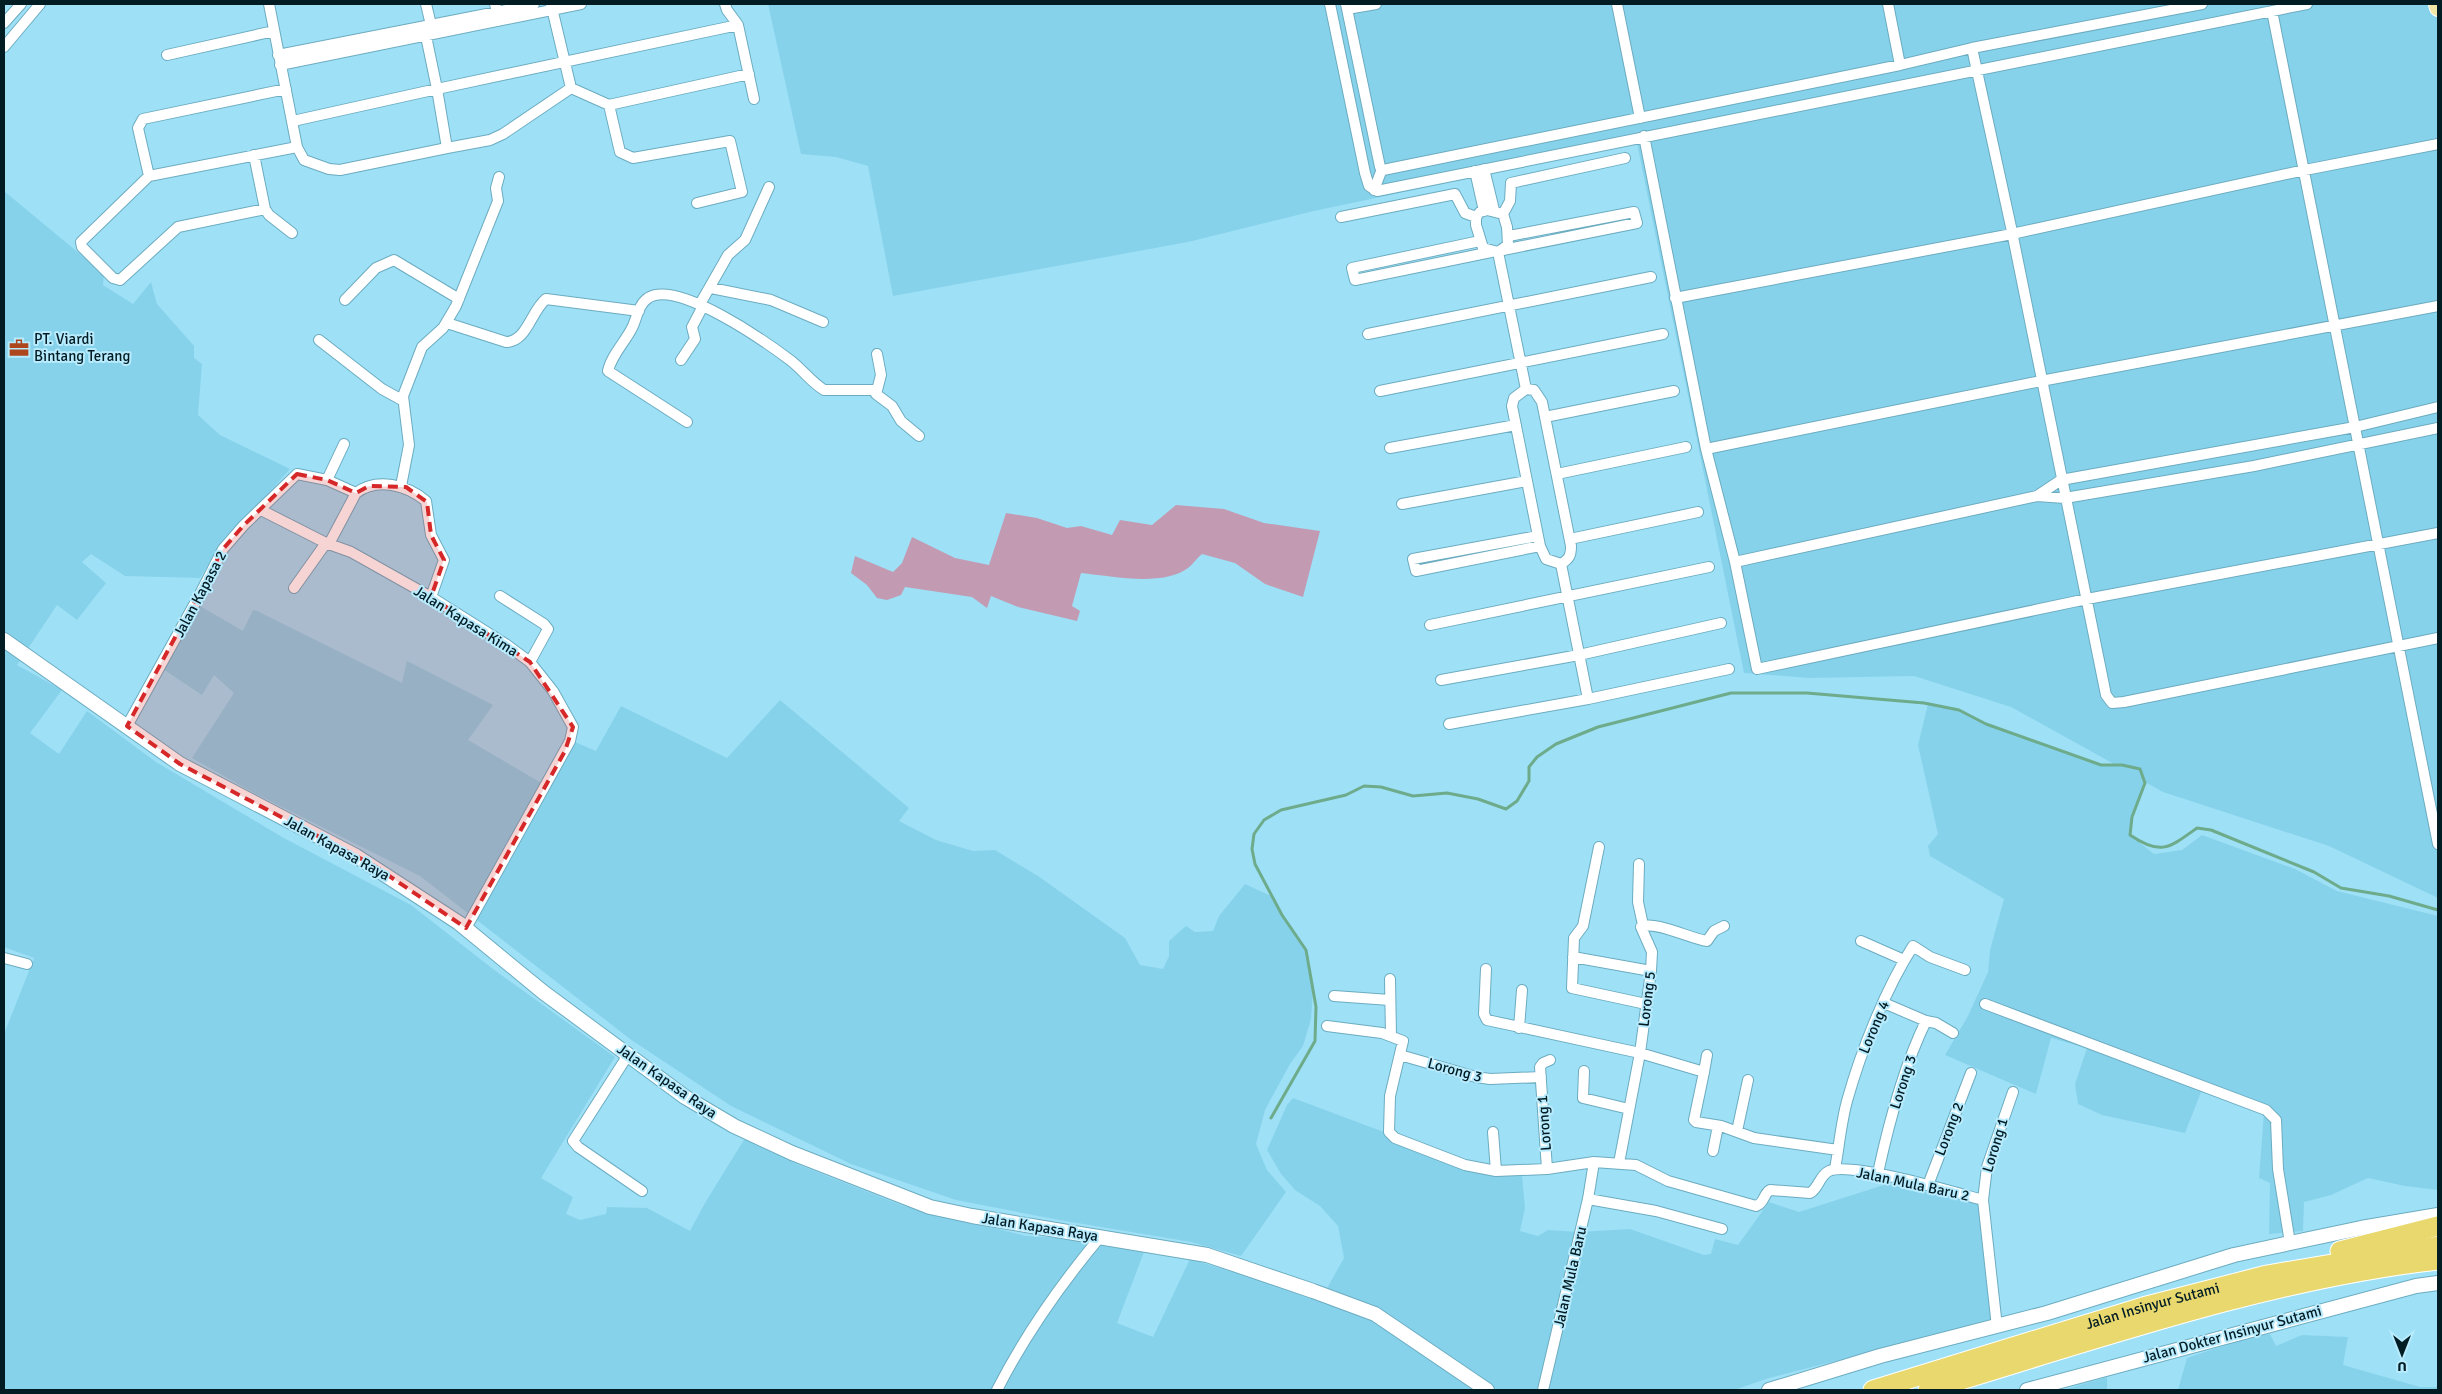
<svg xmlns="http://www.w3.org/2000/svg" width="2442" height="1394" viewBox="0 0 2442 1394" font-family="Signika,sans-serif">
  <style>
    .built { fill: #87d2eb }
    .green { fill: #c29bb3 }
    .lines { fill: none; stroke-linecap: round; stroke-linejoin: round }
    .stream { stroke: #6dab8b; stroke-width: 3 }
    .street-casing { stroke: #6cacc1; stroke-width: 12 }
    .secondary-casing { stroke: #6cacc1; stroke-width: 16 }
    .primary-casing { stroke: #fff; stroke-width: 18 }
    .highway-casing { stroke: #fff; stroke-width: 21 }
    .street { stroke: #fff; stroke-width: 10 }
    .secondary { stroke: #fff; stroke-width: 14 }
    .primary { stroke: #f1e8a8; stroke-width: 16 }
    .highway { stroke: #e8d86e; stroke-width: 19 }
    .marked { fill: #d62828; fill-opacity: 0.2; stroke: #d62828; stroke-width: 4; stroke-dasharray: 10 6; stroke-linejoin: round }
    .labels { text-anchor: middle; stroke-width: 4; stroke-linejoin: round; paint-order: stroke }
    .poi-label { font-size: 15px; fill: #021c24; stroke: #b7ebfd; text-anchor: start }
    .street-label { font-size: 15px; fill: #021c24; stroke: #b7ebfd }
  </style>
  <rect width="100%" height="100%" fill="#9ee0f6"/>
  <path class="built" d="M768,4H2438V898L2329,846L2163,792L2145,782L2132,817L2130,835L2154,854L2182,850L2202,835L2295,869L2337,891L2438,916V1190L2405,1186L2368,1178L2331,1195L2304,1202L2303,1231L2269,1234L2270,1183L2259,1178L2264,1112L2201,1092L2185,1133L2102,1115L2078,1104L2075,1084L2087,1048L2051,1038L2036,1094L1945,1055L1968,1016L1988,972L1990,950L2004,899L1930,856L1928,846L1938,834L1918,745L1928,704L1959,710L1986,724L2101,765L2114,764L2011,707L1914,676L1809,678L1744,673L1637,143L1314,211L1188,242L893,296L868,166L836,157L801,154Z
    M4,191L104,274L103,285L133,304L151,282L157,304L194,346V358L202,364L198,415L220,435L290,469L261,502L225,537L200,578L125,576L91,554L82,562L106,583L77,620L57,605L17,665L62,690L30,733L59,754L87,711L156,762L282,837L411,905L493,969L615,1057L541,1178L573,1197L566,1214L580,1220L606,1214L607,1207L647,1208L690,1231L705,1203L745,1138L799,1165L901,1205L1026,1236L1089,1240L1144,1252L1117,1323L1153,1337L1190,1259L1321,1299L1344,1258L1338,1226L1320,1206L1295,1190L1281,1174L1267,1150L1287,1105L1293,1098L1432,1150L1467,1166L1522,1175L1525,1208L1520,1231L1538,1236L1548,1230L1578,1232L1630,1229L1704,1255L1711,1254L1715,1239L1738,1245L1769,1202L1799,1212L1887,1184L1979,1203L1991,1321L1769,1378L1734,1390H4V1034L34,958L4,947Z
    M198,605L243,631L253,610L257,611L402,683L407,661L493,705L468,740L550,788L575,742L596,751L621,706L727,758L780,700L909,808L899,821L936,840L973,851L995,850L1038,876L1125,938L1140,965L1163,969L1169,956V941L1186,926L1195,932L1213,931L1219,916L1245,884L1271,896L1306,950L1313,989L1311,1019L1303,1046L1290,1064L1265,1110L1256,1144L1267,1170L1286,1192L1241,1256L1191,1242L1059,1220L956,1200L851,1164L731,1106L630,1039L420,876L256,794L192,758L234,693L214,675L202,695L160,667Z
    M2270,1334L2276,1346L2302,1335L2348,1337L2343,1365L2420,1387H2436L2438,1384V1390H2178L2187,1358L2252,1336Z
    M2107,1377V1390H2063Z"/>
  <path class="green" d="M1176,505L1224,509L1264,523L1320,531L1303,597L1265,584L1235,563L1202,554C1197,558 1193,564 1188,568C1163,587 1111,576 1081,573L1072,606L1080,611L1077,621L1018,607L991,596L987,608L972,597L905,587L901,595L887,600L877,598L867,585L851,573L855,556L893,572L902,563L912,537L955,558L989,565L1006,513L1037,518L1067,528L1081,526L1112,535L1120,520L1152,525Z"/>
  <g class="lines">
    <path class="stream" d="M1271,1118L1315,1041L1316,1007L1306,950L1282,915L1255,864L1252,849L1254,834L1264,820L1281,810L1346,795L1364,786L1381,787L1413,796L1447,793L1478,799L1506,809L1517,801L1529,781V767L1537,757L1556,744L1598,727L1731,693H1807L1924,703L1959,710L1986,724L2101,765H2122L2140,769L2145,783L2132,817L2130,835C2161,856 2169,848 2197,828L2211,830L2314,872L2341,888L2389,896L2438,910"/>
    <defs>
      <path id="street" d="M269,4L297,147L304,160L329,169L340,170L447,148
        M426,4L431,25
        M495,4L497,12L534,4
        M551,4L571,88L609,105L749,74
        M725,4L727,10L738,25L754,99
        M1330,4L1365,173L1369,186L1377,191L2307,4
        M1346,4L1380,167L1383,170L1900,65L1972,48L2202,4
        M1617,4L1640,118
        M1888,4L1900,65
        M1347,9L1376,4
        M2272,11L2438,844
        M4,23L21,4
        M426,36L437,89L738,25
        M4,47L40,4
        M1972,48L2011,227L2106,695L2112,703L2124,702L2438,638
        M167,55L274,31
        M278,55L497,12L498,21
        M280,65L581,4
        M609,105L620,152L633,158L730,141L742,192L697,203
        M293,121L437,89L447,148L490,140L503,134L571,88
        M1644,136L1706,449L1735,562L1757,669L2087,599L2438,533
        M254,155L265,209L269,215L292,233
        M1484,169L1494,210
        M1475,171L1484,211
        M149,176L138,128L143,119L286,89
        M1374,190L1382,169
        M265,209L178,227L120,280L113,278L82,247L81,242L149,176L297,147
        M1487,210L1503,214L1507,227L1508,245L1498,252L1483,248L1476,225V217L1480,212Z
        M1503,214L1510,201L1511,183L1625,158
        M1341,217L1455,194L1465,213L1476,217
        M1480,241L1352,268L1355,280L1491,252
        M1503,250L1637,223L1634,212L1509,236
        M1498,252L1526,389
        M711,288L771,300L823,322
        M1675,298L2012,234L2305,170L2438,144
        M345,300L376,268L394,260L459,299
        M700,304L728,255L745,240L769,187
        M447,323L506,342C527,342 531,311 546,299L639,311
        M1368,334L1651,277
        M319,340L382,389L402,400
        M877,354L881,375L876,394L892,406L901,421L919,436
        M681,360L695,339L692,327L703,306
        M1526,389L1534,390L1542,402L1571,546C1571,556 1569,559 1561,564L1546,559L1540,546L1512,406L1514,398Z
        M1380,391L1663,334
        M1545,417L1674,391
        M687,422L608,371C611,356 625,342 632,328C637,318 638,305 648,298C677,279 766,342 790,360C802,369 811,382 824,390H875
        M1390,448L1516,425
        M1706,449L2041,381L2438,306
        M1557,474L1686,447
        M327,480L344,444
        M401,486L409,445L403,396L422,347L443,328L456,306L498,201L496,188L499,177
        M2037,496L2061,480L2355,427L2438,407
        M1402,504L1527,481
        M261,510L326,543L351,552L431,597L507,645L530,662L553,691L573,727L570,741L466,928
        M1538,536L1413,559L1416,571L1540,546
        M1570,539L1698,512
        M329,544L356,493
        M1735,562L2037,496L2065,498L2254,466L2438,428
        M1561,564L1588,699
        M294,588L326,543
        M500,596L544,624L548,629L530,662
        M1430,625L1709,567
        M1441,680L1579,655L1721,623
        M1449,724L1588,699L1729,669
        M127,726L200,594L223,549L244,525L297,474L327,480L356,493C377,477 407,485 426,501L431,535L444,560L431,597
        M1599,847L1583,926L1574,938L1572,988L1646,1004
        M1639,864L1638,902L1643,925
        M1861,941L1904,960
        M1573,957L1651,971
        M4,958L27,964
        M1486,969L1484,1014L1487,1020L1640,1053L1704,1072L1694,1120L1696,1122L1721,1126L1754,1138L1838,1150
        M1390,979L1391,1035
        M1334,996L1390,1000
        M1884,1003L1926,1021
        M1985,1004L2266,1110L2276,1120L2278,1169L2290,1243
        M1327,1026L1382,1033L1403,1041L1390,1096L1389,1132L1395,1138L1465,1165L1496,1171L1547,1169L1594,1162L1636,1165L1668,1181L1756,1206C1765,1203 1763,1194 1770,1190L1810,1193C1819,1188 1819,1176 1829,1171C1850,1161 1957,1193 1983,1200L1997,1327
        M1519,1028L1522,990
        M628,1055L573,1141L578,1147L642,1191
        M1400,1055L1476,1077L1490,1079L1541,1077
        M1584,1071L1583,1098L1629,1109
        M1704,1072L1707,1055
        M1737,1131L1748,1080
        M1493,1132L1496,1171
        M1713,1151L1718,1126
        M1619,1163L1640,1053L1651,971L1652,952L1641,927C1654,920 1691,939 1707,941L1714,931L1724,926
        M1547,1169L1540,1067L1543,1063L1550,1060
        M1835,1169C1839,1147 1841,1123 1847,1101C1861,1051 1885,990 1913,946L1930,957L1965,970
        M1878,1173C1889,1122 1903,1068 1926,1021L1936,1023L1953,1033
        M1928,1185L1971,1073
        M1588,1199L1656,1211L1722,1229
        M1983,1200L1987,1167L2013,1092
        M997,1390C1026,1333 1060,1285 1101,1236
        M1543,1390L1588,1199L1594,1162"/>
      <path id="secondary" d="M4,640L180,764L356,856L459,923L543,992L685,1097L734,1126L792,1153L930,1207L972,1216L1207,1255L1313,1291L1375,1314L1487,1390
        M1769,1390L1880,1356L2047,1313L2234,1255L2361,1228L2438,1215
        M2027,1390L2416,1286L2438,1283"/>
      <path id="primary" d="M2437,4L2438,8"/>
      <g id="highway">
        <path d="M2340,1251L2438,1226"/>
        <path id="s1" d="M1873,1390L2143,1307L2267,1275L2438,1246"/>
        <path d="M1928,1390C2092,1341 2268,1279 2438,1260"/>
      </g>
    </defs>
    <use href="#street" class="street-casing"/>
    <use href="#secondary" class="secondary-casing"/>
    <use href="#primary" class="primary-casing"/>
    <use href="#highway" class="highway-casing"/>
    <use href="#street" class="street"/>
    <use href="#secondary" class="secondary"/>
    <use href="#primary" class="primary"/>
    <use href="#highway" class="highway"/>
  </g>
  <path class="marked" d="M297,474L327,480L356,493L369,486L406,487L427,502L431,535L444,560L431,597L530,662L573,727L565,751L466,928L373,865L180,764L127,726L223,549L244,525Z"/>
  <defs>
    <symbol id="office-bare" viewBox="-9 -9 18 18"><path d="M-6-3h4V-5.5h4V-3h4V5H-6ZM-1-4.5V-3h2v-1.5ZM-6 0V1H6V0Z" fill="#ad471d" stroke="#b7ebfd" stroke-width="2.5" paint-order="stroke"/></symbol>
  </defs>
  <g fill-rule="evenodd">
    <use href="#office-bare" x="5" y="334" width="28" height="28"/>
  </g>
  <g class="labels">
    <g class="poi-label">
      <text x="34" y="344">PT. Viardi<tspan x="34" dy="17">Bintang Terang</tspan></text>
    </g>
    <g class="street-label">
      <text transform="translate(200 594) rotate(-62)" y="5">Jalan Kapasa 2</text>
      <text transform="translate(466 621) rotate(32)" y="5">Jalan Kapasa Kima</text>
      <text transform="translate(337 848) rotate(29)" y="5">Jalan Kapasa Raya</text>
      <text transform="translate(1647 999) rotate(-83)" y="5">Lorong 5</text>
      <text transform="translate(1874 1027) rotate(-67)" y="5">Lorong 4</text>
      <text transform="translate(1455 1070) rotate(15)" y="5">Lorong 3</text>
      <text transform="translate(667 1081) rotate(35)" y="5">Jalan Kapasa Raya</text>
      <text transform="translate(1903 1082) rotate(-72)" y="5">Lorong 3</text>
      <text transform="translate(1544 1123) rotate(-94)" y="5">Lorong 1</text>
      <text transform="translate(1949 1129) rotate(-69)" y="5">Lorong 2</text>
      <text transform="translate(1995 1145) rotate(-73)" y="5">Lorong 1</text>
      <text transform="translate(1913 1184) rotate(12)" y="5">Jalan Mula Baru 2</text>
      <text transform="translate(1040 1227) rotate(9)" y="5">Jalan Kapasa Raya</text>
      <text transform="translate(1570 1277) rotate(-77)" y="5">Jalan Mula Baru</text>
      <text dy="5" stroke="none"><textPath href="#s1" startOffset="292">Jalan Insinyur Sutami</textPath></text>
      <text transform="translate(2232 1334) rotate(-15)" y="5">Jalan Dokter Insinyur Sutami</text>
    </g>
  </g>
  <rect width="2442" height="1394" fill="none" stroke="#021c24" stroke-width="10"/>
  <g transform="translate(2402 1354) rotate(180)" stroke="#b7ebfd" stroke-width="4" paint-order="stroke">
  <path d="M0-4L9 19L0 12L-9 19Z" fill="#021c24"/>
  <text y="-8" font-size="14" font-weight="bold" text-anchor="middle" fill="#021c24">U</text>
  </g>
</svg>
